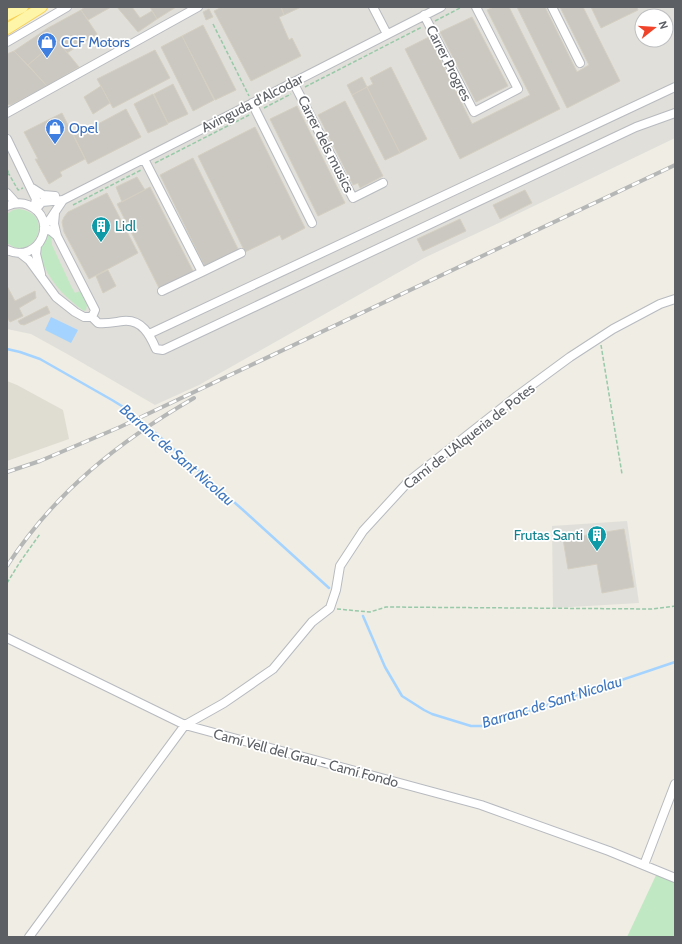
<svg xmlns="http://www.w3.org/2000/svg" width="682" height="944" viewBox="0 0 682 944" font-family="Cabin,sans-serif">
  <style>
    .industrial { fill: #e0dfd9; fill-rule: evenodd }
    .education { fill: #dfdcd2 }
    .green { fill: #c0e8c2 }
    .water { fill: #a4d3ff }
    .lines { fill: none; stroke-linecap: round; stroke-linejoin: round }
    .stream { stroke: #a4d3ff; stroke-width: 2.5 }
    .building { fill: #cac8c1; stroke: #d4cfc2 }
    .minor-casing { stroke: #b7babf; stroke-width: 10 }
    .major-casing { stroke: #f7d156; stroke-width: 12 }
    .path { stroke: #98c9a9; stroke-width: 1.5; stroke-dasharray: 4 2; stroke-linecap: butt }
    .minor { stroke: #fff; stroke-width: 8 }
    .major { stroke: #fff5a9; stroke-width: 10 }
    .rail-casing { stroke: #b5b6b6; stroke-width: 4 }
    .rail { stroke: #fff; stroke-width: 2.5; stroke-dasharray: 8; stroke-linecap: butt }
    .labels { text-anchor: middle; stroke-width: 3.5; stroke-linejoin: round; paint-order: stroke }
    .shop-label { font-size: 14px; fill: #366cbe; stroke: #fff; text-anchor: start }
    .street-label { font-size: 14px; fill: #5c6065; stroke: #fff }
    .culture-label { font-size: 14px; fill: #0d838f; stroke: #fff; text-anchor: start }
    .water-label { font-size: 15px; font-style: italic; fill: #4078bf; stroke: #fff }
  </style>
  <rect width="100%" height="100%" fill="#efede4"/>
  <path class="industrial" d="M72,7H675V138L503,221L424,258L199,385L155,405L69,355L31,334L7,329V47ZM642,16H666V40H642Z
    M627,521L639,603L553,608L552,526Z"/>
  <path class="education" d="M7,381L17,385L63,410L69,439L7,461Z"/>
  <path class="green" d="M19,209C57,214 33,264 7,243V214L13,210Z
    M49,234L51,236L52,245L71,286L75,293L80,291L87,305L86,310L84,311C67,299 53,285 44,266C42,261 39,257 40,251C41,245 46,239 49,234Z
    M658,871L675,878V937H627Z"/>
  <path class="water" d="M51,317L78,330L71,343L45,330Z"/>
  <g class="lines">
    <path class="stream" d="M7,349L20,352L40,359L112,400L125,408L153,431L243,510L329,588
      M363,616L385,667L402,696L424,710L432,714L471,726H485L675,662"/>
  </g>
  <path class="building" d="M85,7H111L88,20L81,10Z
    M117,7H132L140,18L152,11L157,19L138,32Z
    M150,7H176L157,19Z
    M222,7H281L284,15L279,17L289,40L292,38L301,56L251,81L214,11Z
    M281,7H301L284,15Z
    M494,7H509L560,109L460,159L405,49L429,37L472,124L530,95L487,10Z
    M517,7H545L577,72L589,65L560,7H583L620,81L567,108Z
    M591,7H637L638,10L601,28Z
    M209,9L213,17L206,20L203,12Z
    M81,10L97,34L67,53L48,28Z
    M472,17L508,86L476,102L440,32Z
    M203,25L236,90L215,100L182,36Z
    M48,28L57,40L28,65L14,51Z
    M182,36L214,100L193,111L161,47Z
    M57,40L79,67L47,86L28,65Z
    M155,50L170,78L113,108L97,79Z
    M14,51L47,86L11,105L7,104V54Z
    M391,67L427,139L400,153L367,87L373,84L370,78Z
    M362,77L367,87L352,95L347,85Z
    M173,84L188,114L168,123L154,94Z
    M101,86L110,103L93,114L84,97Z
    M367,87L400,153L385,160L352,95Z
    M153,94L168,124L148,133L134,104Z
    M345,101L383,176L360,188L358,183L353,185L318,115Z
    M297,106L345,203L318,216L270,119Z
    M126,109L141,137L88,164L72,132L80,127L83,132Z
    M62,113L85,159L60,172L62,176L49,184L35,159H38L24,132Z
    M255,127L305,228L282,240L280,235L245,252L198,156Z
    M193,158L239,251L205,267L160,175Z
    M137,177L145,190L122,202L116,187Z
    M150,187L194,273L160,290L117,204Z
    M525,190L532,203L500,219L493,205Z
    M107,193L138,253L89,279L64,232L62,222L64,217L68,212Z
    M460,219L466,231L423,251L417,239Z
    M108,270L116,286L103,293L96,276Z
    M7,286L15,301L35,291L36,298L19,308L23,316L10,322L7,317Z
    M47,306L50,313L24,325L20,324L18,321Z
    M624,529L634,587L602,593L597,564L568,569L563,539Z"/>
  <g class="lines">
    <defs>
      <path id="minor" d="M373,7L387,34
        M552,7L580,63
        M424,15L474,112L518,89L476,7
        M7,42L67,7
        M293,82L353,198L383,183
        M252,103L312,223
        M7,113L198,7
        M7,139L36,199L34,208
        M144,159L202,272L241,253
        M32,188L43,195L55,196
        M7,193L16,203
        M7,206C14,203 21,202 28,205C60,218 40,265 7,250
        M36,209L42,202L63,200L441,7
        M55,213L54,224L57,236
        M44,225L49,221L63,200
        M44,228L51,231L57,236L95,310L92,317
        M37,246L36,254L41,274
        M20,253L29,260L56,297L75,312L84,317H92
        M162,291L202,272
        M92,317L98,323C107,324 115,322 123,321C142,319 150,335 156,349L163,350L636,127L675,113
        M149,334L675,87
        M7,638L185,725L481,805L609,851L675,878
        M644,865L675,784
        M29,937L185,725L224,703L273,669L312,622L330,608L336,590L340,566L363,531L408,482L517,396L570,357L613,329L660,304L675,299"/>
      <path id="major" d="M7,15L23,7
        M7,29L42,7"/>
    </defs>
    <use href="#minor" class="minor-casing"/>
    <use href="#major" class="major-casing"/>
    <path class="path" d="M435,21L462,7
      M213,24L249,96
      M305,87L422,27
      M264,108L291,94
      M155,163L249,115
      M7,169L9,174
      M7,175L9,174L18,190L23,188
      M73,205L141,170
      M601,345L622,474
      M7,583L20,562L40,534
      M337,609L370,612L386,607L652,609L675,606"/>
    <use href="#minor" class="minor"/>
    <use href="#major" class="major"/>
    <defs>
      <path id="rail" d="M7,472L40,461L120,427L675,165
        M7,566C55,492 118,442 194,398"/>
    </defs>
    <use href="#rail" class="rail-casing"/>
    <use href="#rail" class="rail"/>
  </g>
  <defs>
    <symbol id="shop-pin" viewBox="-11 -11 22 30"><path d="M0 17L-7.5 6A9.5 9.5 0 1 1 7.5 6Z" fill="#3f7fe0" stroke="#fff"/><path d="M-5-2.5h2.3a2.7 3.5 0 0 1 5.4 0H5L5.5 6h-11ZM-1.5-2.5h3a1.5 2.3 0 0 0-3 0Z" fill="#fff"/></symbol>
    <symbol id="building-pin" viewBox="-11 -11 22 30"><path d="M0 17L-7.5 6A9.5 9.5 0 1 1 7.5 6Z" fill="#0f9aa8" stroke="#fff"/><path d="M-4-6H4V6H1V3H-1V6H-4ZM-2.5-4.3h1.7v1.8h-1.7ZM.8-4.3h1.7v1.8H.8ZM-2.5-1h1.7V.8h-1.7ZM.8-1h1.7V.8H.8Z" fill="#fff"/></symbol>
  </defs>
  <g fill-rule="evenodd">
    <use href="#shop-pin" x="36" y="31" width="22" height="30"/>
    <use href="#shop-pin" x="44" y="117" width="22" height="30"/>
    <use href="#building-pin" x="90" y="215" width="22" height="30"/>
    <use href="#building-pin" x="586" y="524" width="22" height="30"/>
  </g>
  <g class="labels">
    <g class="shop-label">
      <text x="61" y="47">CCF Motors</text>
      <text x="69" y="133">Opel</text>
    </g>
    <g class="street-label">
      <text transform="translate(449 63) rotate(63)" y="5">Carrer Progres</text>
      <text transform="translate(252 103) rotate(-27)" y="5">Avinguda d'Alcodar</text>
      <text transform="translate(326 144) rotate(63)" y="5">Carrer dels musics</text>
      <text transform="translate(469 436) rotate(-38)" y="5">Camí de L'Alqueria de Potes</text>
      <text transform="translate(306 758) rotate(15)" y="5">Camí Vell del Grau - Camí Fondo</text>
    </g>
    <g class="culture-label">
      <text x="115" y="231">Lidl</text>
      <text x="583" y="540" text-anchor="end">Frutas Santi</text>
    </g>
    <g class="water-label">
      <text transform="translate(177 455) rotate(41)" y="5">Barranc de Sant Nicolau</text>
      <text transform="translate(552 702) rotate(-17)" y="5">Barranc de Sant Nicolau</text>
    </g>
  </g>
  <rect width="682" height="944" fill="none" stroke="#5c6065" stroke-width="16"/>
  <g transform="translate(654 28) rotate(73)"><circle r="19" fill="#ffffff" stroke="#bebfc1"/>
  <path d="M0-3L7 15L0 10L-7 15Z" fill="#f0432a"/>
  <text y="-6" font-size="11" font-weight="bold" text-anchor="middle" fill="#5c6065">N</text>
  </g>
</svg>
